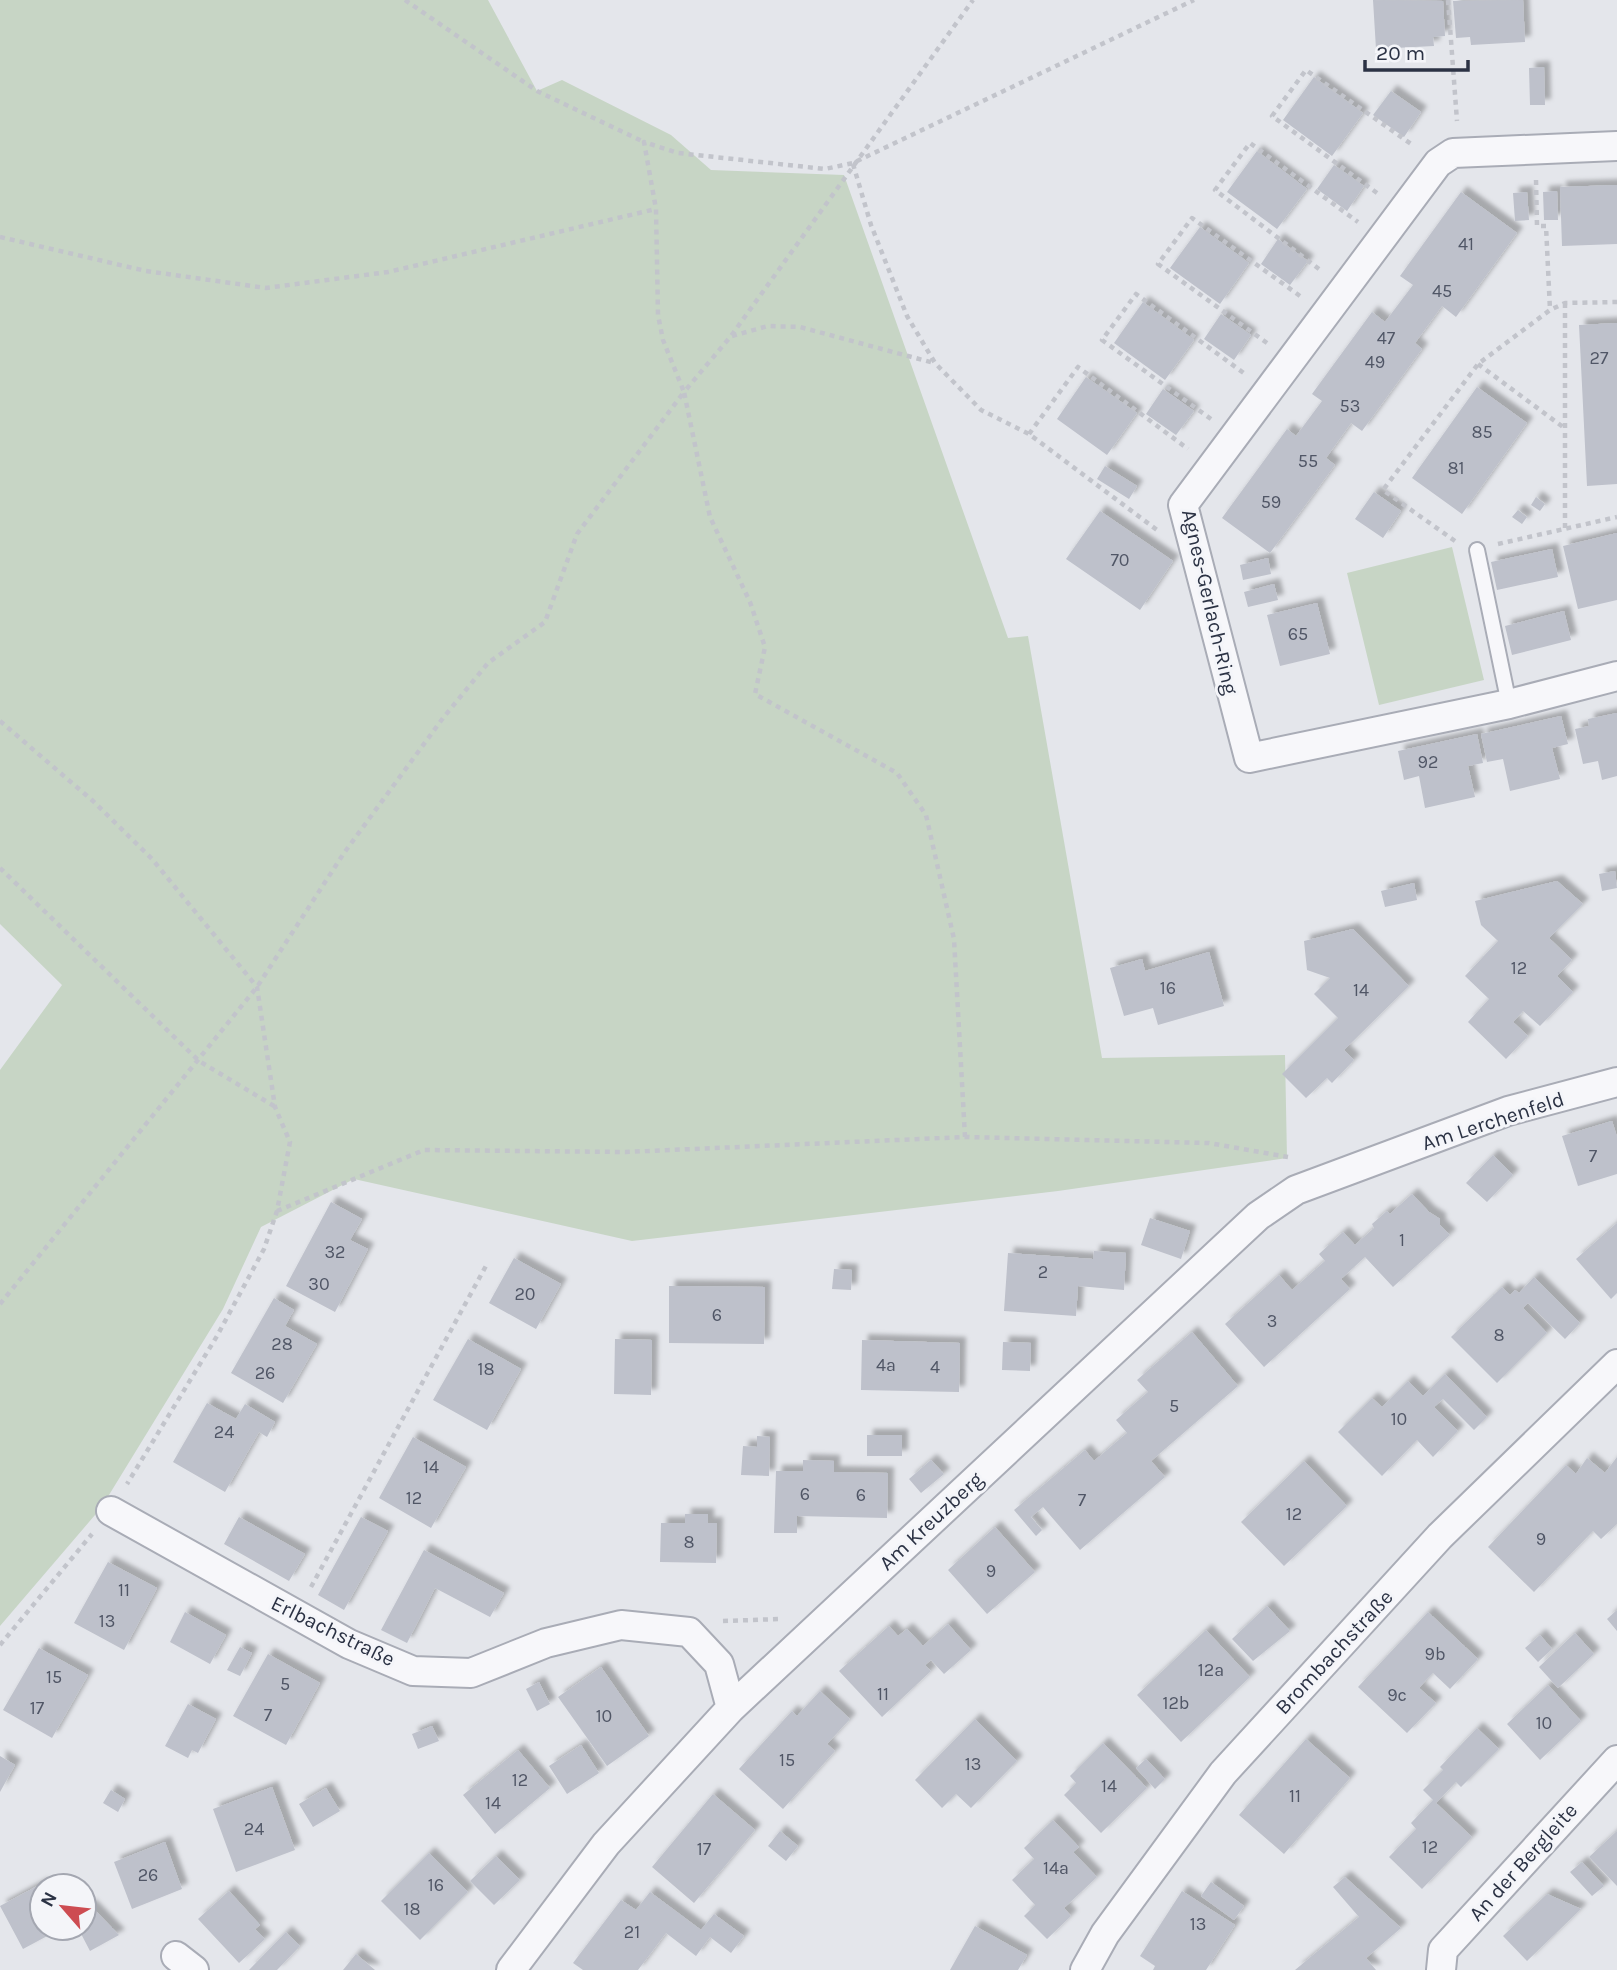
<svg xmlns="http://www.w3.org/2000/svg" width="1617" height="1970" viewBox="0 0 1617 1970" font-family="Karla,sans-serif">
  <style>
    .green { fill: #c7d5c5 }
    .building { fill: #bec1cb; filter: url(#shadow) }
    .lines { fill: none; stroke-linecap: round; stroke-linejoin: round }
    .lane-casing { stroke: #a9acb6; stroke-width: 18 }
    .street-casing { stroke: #a9acb6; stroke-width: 32 }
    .path { stroke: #c2c4cb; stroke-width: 4.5; stroke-dasharray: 5 5; stroke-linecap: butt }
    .lane { stroke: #f7f7fa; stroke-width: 14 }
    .street { stroke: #f7f7fa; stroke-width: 28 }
    .labels { text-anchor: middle; stroke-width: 6; stroke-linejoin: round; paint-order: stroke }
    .number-label { font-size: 18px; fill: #505666 }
    .street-label { font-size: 21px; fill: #2b3244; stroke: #f4f5f9 }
  </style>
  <defs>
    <filter id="shadow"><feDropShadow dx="6" dy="-6" stdDeviation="2" flood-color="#0004"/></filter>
  </defs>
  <rect width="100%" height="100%" fill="#e4e6eb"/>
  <path class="green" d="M0,0H488L537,91L562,80L671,135L711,170L844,175L1008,638L1028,636L1102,1058L1285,1055L1287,1158L1058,1191L632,1241L354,1179L261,1227L223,1309L101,1508L0,1626V1070L62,985L0,924Z
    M1452,547L1484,680L1379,705L1347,573Z"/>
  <path class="building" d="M1373,0L1443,1L1445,36L1433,37L1434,46L1376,49Z
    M1523,0L1525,42L1471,45L1470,37L1456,38L1453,1Z
    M1544,67L1545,105H1530L1529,68Z
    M1314,77L1363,113L1332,156L1283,120Z
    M1391,91L1421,112L1404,137L1373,115Z
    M1257,151L1307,189L1277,229L1227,192Z
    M1334,165L1364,186L1347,211L1317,189Z
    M1617,185V244L1562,246L1560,187Z
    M1557,191L1558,220H1544L1543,192Z
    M1461,192L1517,233L1456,317L1442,306L1415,343L1422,349L1362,431L1351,423L1326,458L1335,465L1270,553L1222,518L1287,429L1296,436L1322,401L1312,394L1372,312L1385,322L1413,285L1400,276Z
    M1527,192L1529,220L1515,221L1513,193Z
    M1200,227L1249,263L1220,304L1170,268Z
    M1278,239L1308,261L1290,285L1261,264Z
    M1143,302L1194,340L1165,380L1114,343Z
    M1221,314L1251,335L1234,360L1204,339Z
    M1617,323V484L1587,486L1579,325Z
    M1086,377L1137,413L1107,455L1057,419Z
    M1477,387L1527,423L1462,514L1412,478Z
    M1163,389L1194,411L1176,435L1146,414Z
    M1105,466L1137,486L1129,499L1097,479Z
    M1374,492L1401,511L1383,538L1355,519Z
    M1536,497L1545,504L1540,511L1531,505Z
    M1518,510L1527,517L1522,524L1512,517Z
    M1100,511L1173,561L1140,610L1066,559Z
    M1617,533V600L1578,609L1563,546Z
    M1552,549L1558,577L1497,590L1491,562Z
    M1268,558L1271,574L1243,580L1240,565Z
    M1274,584L1278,600L1248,607L1244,592Z
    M1317,603L1330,654L1280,666L1267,615Z
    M1564,611L1571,640L1512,655L1505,626Z
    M1617,713V776L1602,780L1598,761L1583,764L1575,729L1589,726L1588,719Z
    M1561,716L1568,744L1552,748L1560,779L1510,791L1503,759L1487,762L1481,734Z
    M1477,734L1483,763L1468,766L1475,797L1425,808L1419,776L1404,780L1398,751Z
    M1615,871L1617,888L1602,891L1599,874Z
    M1557,881L1583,904L1549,938L1572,960L1557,976L1573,992L1540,1026L1523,1011L1513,1022L1528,1036L1506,1059L1468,1022L1489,999L1465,976L1498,941L1481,925L1475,901Z
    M1414,883L1417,900L1385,907L1381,891Z
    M1353,929L1409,986L1344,1050L1354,1060L1332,1083L1327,1078L1306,1098L1282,1074L1338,1018L1314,994L1330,978L1307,970L1304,941Z
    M1209,952L1224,1006L1158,1025L1153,1008L1124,1016L1110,968L1142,959L1145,971Z
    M1612,1121L1617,1137V1174L1578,1186L1562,1136Z
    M1493,1155L1513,1175L1487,1202L1466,1183Z
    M1412,1194L1429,1212L1440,1219V1225L1450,1235L1393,1287L1365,1257L1341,1279L1350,1289L1264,1367L1225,1324L1279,1275L1292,1290L1325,1261L1319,1254L1343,1232L1355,1245L1374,1228L1372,1224L1387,1211L1390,1214Z
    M331,1202L362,1219L350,1240L368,1249L335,1312L286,1286Z
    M1150,1218L1190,1231L1181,1259L1141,1245Z
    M1617,1223V1293L1611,1299L1576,1259Z
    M1094,1251L1126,1253L1124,1290L1078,1286L1076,1316L1004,1311L1008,1253L1093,1259Z
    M514,1258L561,1284L536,1329L489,1303Z
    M834,1269L852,1270L851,1290L832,1289Z
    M1534,1277L1580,1323L1565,1339L1528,1303L1523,1308L1547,1333L1497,1383L1451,1337L1502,1287L1510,1295L1515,1290L1519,1293Z
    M669,1286L765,1287L764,1344L669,1343Z
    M274,1298L294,1310L285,1326L317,1344L283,1403L231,1373Z
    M1192,1332L1238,1386L1151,1461L1165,1477L1080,1550L1043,1507L1031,1517L1042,1530L1036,1536L1014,1510L1085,1450L1094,1461L1127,1433L1116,1420L1148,1392L1137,1380Z
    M468,1339L521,1369L487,1430L433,1400Z
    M615,1339L652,1340L651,1395L614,1394Z
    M862,1340L960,1343L959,1392L861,1390Z
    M1003,1342L1031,1343L1030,1371L1002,1370Z
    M1445,1374L1487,1417L1474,1430L1443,1399L1434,1407L1458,1431L1433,1457L1417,1440L1382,1476L1338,1432L1372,1398L1382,1407L1408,1381L1423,1396Z
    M207,1403L236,1419L245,1404L275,1422L267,1437L259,1432L225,1492L173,1462Z
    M867,1435H902V1456H867Z
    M757,1436L770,1437L769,1476L741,1475L743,1446L757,1447Z
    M413,1437L466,1467L431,1528L379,1498Z
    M1617,1457V1524L1601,1539L1593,1531L1534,1592L1488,1547L1566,1465L1576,1474L1587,1458L1605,1473Z
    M803,1460L834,1461V1472L888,1473L887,1518L797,1516V1533H774L776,1471H803Z
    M931,1460L944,1474L921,1493L909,1479Z
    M1304,1461L1347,1506L1284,1566L1241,1522Z
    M685,1514H708V1523H717L716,1563L660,1562L661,1523H685Z
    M239,1517L305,1554L289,1581L224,1544Z
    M361,1517L388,1531L344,1610L318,1595Z
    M995,1527L1035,1572L987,1614L948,1570Z
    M424,1550L504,1593L490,1617L435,1588L407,1643L381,1630Z
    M108,1562L157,1588L124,1650L74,1623Z
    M1267,1606L1290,1631L1253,1661L1232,1639Z
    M1617,1610V1631L1607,1619Z
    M185,1612L226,1635L210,1664L170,1642Z
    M1428,1612L1478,1659L1450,1689L1433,1673L1426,1680L1419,1688L1436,1703L1407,1733L1358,1687Z
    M948,1624L971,1650L944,1674L931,1660L925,1665L931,1671L882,1717L839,1671L889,1626L898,1636L907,1629L923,1646Z
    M1206,1630L1250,1677L1181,1742L1137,1695Z
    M1575,1633L1594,1654L1558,1688L1539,1667Z
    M1540,1635L1552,1649L1538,1662L1525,1648Z
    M240,1647L252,1653L240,1676L227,1670Z
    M39,1648L88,1675L52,1738L3,1710Z
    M268,1654L320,1683L286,1745L233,1716Z
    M601,1667L649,1736L607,1766L558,1697Z
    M539,1682L550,1704L537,1711L526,1689Z
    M1548,1685L1581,1721L1540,1760L1507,1724Z
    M820,1691L850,1719L827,1744L835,1751L783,1809L739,1769L792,1711L797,1716Z
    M188,1704L216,1719L198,1753L192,1750L188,1758L165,1746Z
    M975,1719L1017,1761L971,1808L956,1794L942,1808L915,1780Z
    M432,1726L439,1741L418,1749L412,1734Z
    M1477,1728L1499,1749L1461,1787L1456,1782L1436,1803L1472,1837L1422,1889L1389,1857L1416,1829L1411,1823L1433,1800L1423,1790L1443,1770L1440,1767Z
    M1306,1739L1350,1778L1284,1854L1239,1815Z
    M1103,1743L1147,1788L1101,1833L1064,1795L1076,1783L1070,1776Z
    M581,1745L599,1773L567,1794L549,1766Z
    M518,1750L550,1788L495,1834L463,1795Z
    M0,1756L15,1765L0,1792Z
    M1146,1759L1165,1779L1155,1789L1136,1768Z
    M272,1787L295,1850L236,1872L213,1809Z
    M326,1788L340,1811L313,1827L299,1804Z
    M111,1790L125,1799L118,1812L103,1803Z
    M713,1794L755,1830L694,1903L652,1867Z
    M1053,1820L1079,1847L1073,1852L1097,1877L1064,1908L1071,1916L1047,1939L1024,1916L1035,1905L1012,1880L1034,1859L1024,1848Z
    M780,1831L798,1846L786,1861L768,1846Z
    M1617,1831V1886L1589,1857Z
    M165,1842L182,1889L132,1909L114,1862Z
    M429,1853L468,1892L420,1940L381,1901Z
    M496,1856L520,1880L494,1905L470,1881Z
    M1582,1862L1604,1886L1592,1896L1570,1872Z
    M1345,1877L1401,1928L1366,1958L1376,1970H1295L1359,1917L1333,1887Z
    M1211,1882L1244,1906L1234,1920L1201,1896Z
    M43,1883L42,1928H62L23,1949L0,1906Z
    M229,1891L260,1925L255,1929L265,1939L239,1963L198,1919Z
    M1182,1891L1235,1925L1206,1970H1153L1155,1966L1140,1956Z
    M650,1892L701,1930L714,1914L744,1936L731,1953L710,1937L696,1956L666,1933L638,1970H583L573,1963L621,1900L636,1910Z
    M1547,1894L1581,1909L1527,1961L1503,1936Z
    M90,1905L119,1935L90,1951L78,1928H84V1908Z
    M975,1926L1027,1955L1018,1970H950Z
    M286,1932L300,1946L277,1970H249Z
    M356,1954L375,1970H343Z"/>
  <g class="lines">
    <defs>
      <path id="lane" d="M1477,550L1509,704"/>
      <path id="street" d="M1617,146L1453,153L1438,163L1183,505L1249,758L1509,704L1617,676
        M111,1511L349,1644L413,1671L471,1673L546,1643L621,1625L689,1632L719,1664L731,1708
        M176,1956L194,1970
        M511,1970L606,1844L731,1708L1258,1216L1296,1190L1508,1111L1617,1082
        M1085,1970L1105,1934L1223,1773L1440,1536L1617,1364
        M1441,1970L1443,1950L1617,1760"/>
    </defs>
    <use href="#lane" class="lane-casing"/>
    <use href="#street" class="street-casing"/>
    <path class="path" d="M405,0L537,91L644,142
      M1448,0L1457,121
      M853,164L871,225L907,316L935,363L981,410L1029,434L1157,530
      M1536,180L1537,226H1546L1550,310
      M1377,193L1272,116L1306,70L1414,146
      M0,237L146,271L266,288L388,272L656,209
      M1319,269L1215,190L1250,143L1358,222
      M1565,303V528
      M732,336L768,326L800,327L934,363
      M1267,343L1158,264L1192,218L1300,296
      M1478,364L1563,427
      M1211,419L1102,340L1136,294L1245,374
      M1029,434L1078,367L1188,449
      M1455,541L1383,490L1478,364L1550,310L1565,303L1617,302
      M1498,544L1617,517
      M0,721L93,801L152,859L257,987L275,1107L290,1142L277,1211L264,1249L217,1336L127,1484
      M0,868L199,1061L274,1106
      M965,1137L954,939L926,815L897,773L755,694L765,647L750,602L710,517L684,392L731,336L973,0
      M277,1211L424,1150L625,1152L965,1137L1209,1143L1288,1157
      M0,1304L257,987L344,853L443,718L488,663L545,622L577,534L684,392L663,340L658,315L656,209L644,142L678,153L825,169L853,163L1194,0
      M311,1587L487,1264
      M723,1621L781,1619
      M0,1645L92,1534"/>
    <use href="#lane" class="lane"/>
    <use href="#street" class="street"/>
  </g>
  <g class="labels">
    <g class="number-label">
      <text x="1466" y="250">41</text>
      <text x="1442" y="297">45</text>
      <text x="1386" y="344">47</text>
      <text x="1599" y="364">27</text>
      <text x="1375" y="368">49</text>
      <text x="1350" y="412">53</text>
      <text x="1482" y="438">85</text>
      <text x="1308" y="467">55</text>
      <text x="1456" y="474">81</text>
      <text x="1271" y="508">59</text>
      <text x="1120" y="566">70</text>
      <text x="1298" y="640">65</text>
      <text x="1428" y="768">92</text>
      <text x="1519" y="974">12</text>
      <text x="1168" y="994">16</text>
      <text x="1361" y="996">14</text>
      <text x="1593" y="1162">7</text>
      <text x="1402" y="1246">1</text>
      <text x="335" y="1258">32</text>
      <text x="1043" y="1278">2</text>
      <text x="319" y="1290">30</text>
      <text x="525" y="1300">20</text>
      <text x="717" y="1321">6</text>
      <text x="1272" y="1327">3</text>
      <text x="1499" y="1341">8</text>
      <text x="282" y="1350">28</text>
      <text x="886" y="1371">4a</text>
      <text x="935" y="1373">4</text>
      <text x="486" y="1375">18</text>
      <text x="265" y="1379">26</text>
      <text x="1174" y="1412">5</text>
      <text x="1399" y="1425">10</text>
      <text x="224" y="1438">24</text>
      <text x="431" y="1473">14</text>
      <text x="805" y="1500">6</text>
      <text x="861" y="1501">6</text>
      <text x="414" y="1504">12</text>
      <text x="1082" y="1506">7</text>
      <text x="1294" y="1520">12</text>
      <text x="1541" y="1545">9</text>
      <text x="689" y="1548">8</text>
      <text x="991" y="1577">9</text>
      <text x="124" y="1596">11</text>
      <text x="107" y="1627">13</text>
      <text x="1435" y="1660">9b</text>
      <text x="1211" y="1676">12a</text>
      <text x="54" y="1683">15</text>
      <text x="285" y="1690">5</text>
      <text x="883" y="1700">11</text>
      <text x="1397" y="1701">9c</text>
      <text x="1176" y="1709">12b</text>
      <text x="37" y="1714">17</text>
      <text x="268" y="1721">7</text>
      <text x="604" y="1722">10</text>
      <text x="1544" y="1729">10</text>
      <text x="787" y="1766">15</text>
      <text x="973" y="1770">13</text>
      <text x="520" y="1786">12</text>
      <text x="1109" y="1792">14</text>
      <text x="1295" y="1802">11</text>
      <text x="493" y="1809">14</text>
      <text x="254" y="1835">24</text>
      <text x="1430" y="1853">12</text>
      <text x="704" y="1855">17</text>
      <text x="1056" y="1874">14a</text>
      <text x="148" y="1881">26</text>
      <text x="436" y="1891">16</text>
      <text x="412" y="1915">18</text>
      <text x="1198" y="1930">13</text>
      <text x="632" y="1938">21</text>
    </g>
    <g class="street-label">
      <text transform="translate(1210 602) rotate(77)" y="7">Agnes-Gerlach-Ring</text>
      <text transform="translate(1493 1121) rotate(-18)" y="7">Am Lerchenfeld</text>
      <text transform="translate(931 1521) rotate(-43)" y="7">Am Kreuzberg</text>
      <text transform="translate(333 1631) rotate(26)" y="7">Erlbachstraße</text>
      <text transform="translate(1334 1652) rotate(-47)" y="7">Brombachstraße</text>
      <text transform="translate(1523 1862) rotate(-48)" y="7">An der Bergleite</text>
    </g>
  </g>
  <g transform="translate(63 1907) rotate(298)"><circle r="33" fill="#f4f5f9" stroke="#a4a7b1" stroke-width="2"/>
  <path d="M0-5L12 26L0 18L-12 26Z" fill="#cd4c52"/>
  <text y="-10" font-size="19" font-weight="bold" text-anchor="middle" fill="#2b3244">N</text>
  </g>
  <path d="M1365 60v10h103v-10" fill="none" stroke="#2b3244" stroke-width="3.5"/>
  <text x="1376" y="60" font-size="21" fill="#2b3244" stroke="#f4f5f9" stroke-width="5" paint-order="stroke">20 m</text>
</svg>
